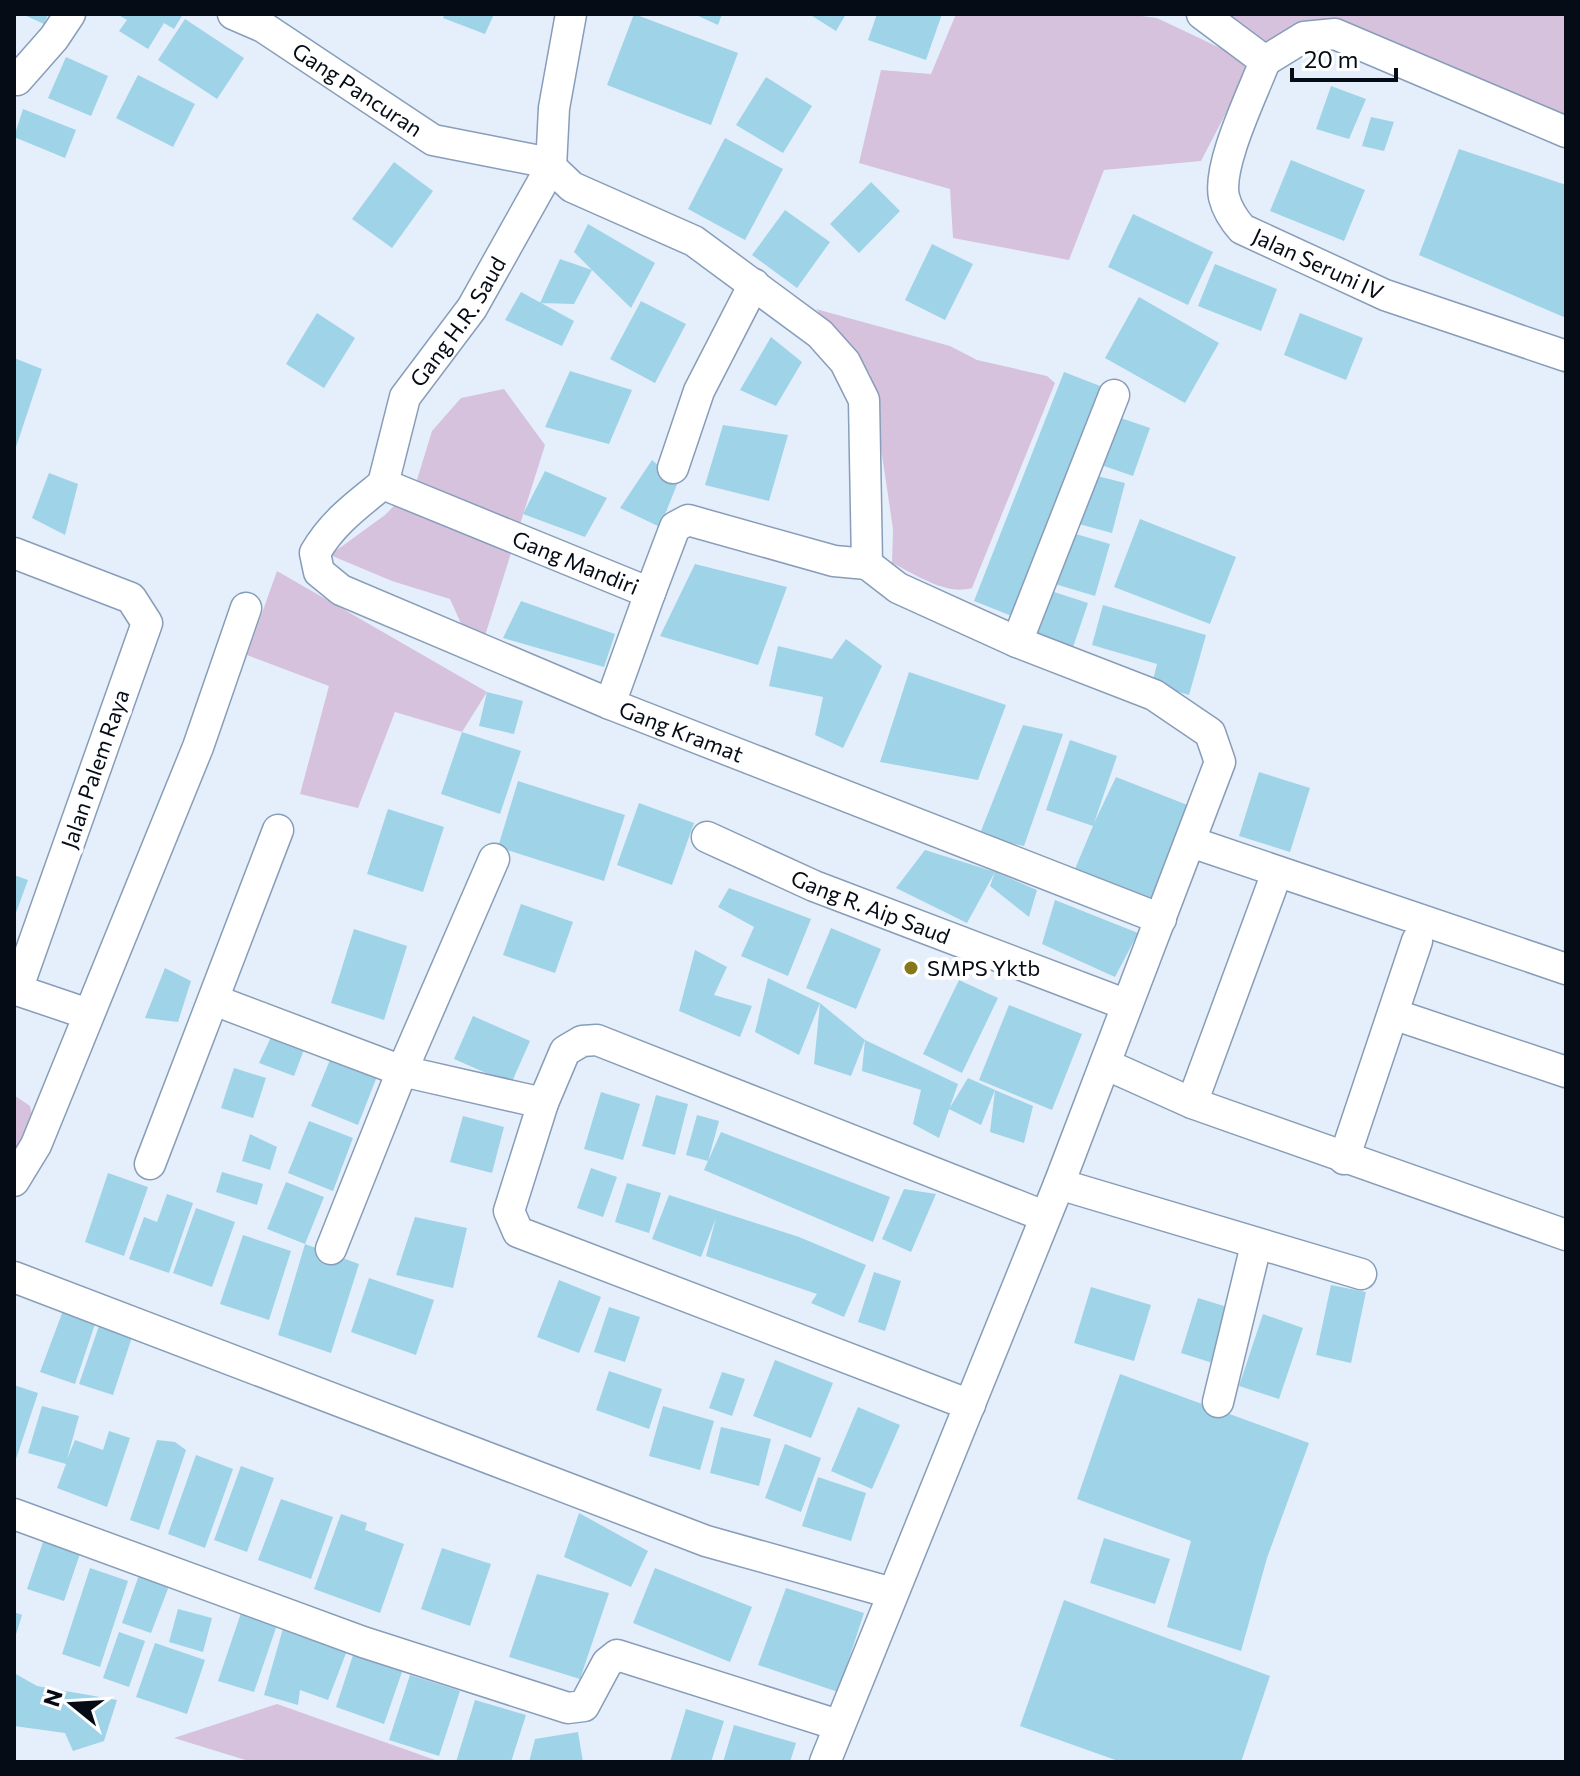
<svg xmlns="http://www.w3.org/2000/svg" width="1580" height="1776" viewBox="0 0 1580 1776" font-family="Commissioner,sans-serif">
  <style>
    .green { fill: #d6c2dd }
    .building { fill: #9fd3e7 }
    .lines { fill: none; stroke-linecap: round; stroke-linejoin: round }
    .minor-casing { stroke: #879db9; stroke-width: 33 }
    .minor { stroke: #fff; stroke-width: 30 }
    .poi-dot { fill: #87771b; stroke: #fff; stroke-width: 3 }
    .labels { text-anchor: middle; stroke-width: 8; stroke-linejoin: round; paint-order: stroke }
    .street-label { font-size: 22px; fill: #050c15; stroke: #fff }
    .poi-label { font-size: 22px; fill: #050c15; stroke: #fff; text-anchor: start }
  </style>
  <rect width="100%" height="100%" fill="#e5effb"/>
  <path class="green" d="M956,14H1126L1157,18L1252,63L1201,161L1104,170L1069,260L953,238L950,189L859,163L881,70L931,74Z
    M1202,14H1566V132L1335,34L1265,61Z
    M816,309L950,346L977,360L1047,376L1055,383L972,588C946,596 915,574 892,563L893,529L870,374Z
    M504,389L545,445L484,639L464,630L450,599L392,581L330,555L385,515L416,483L432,431L461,398Z
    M277,571L487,692L462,732L395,712L358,808L300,794L329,686L247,655Z
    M14,1095L30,1106L33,1119L14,1164Z
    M277,1704L441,1762H252L174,1738Z"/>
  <path class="building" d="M22,14H48L44,24Z
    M117,14H183L174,29L164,23L148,49L119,31L127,20Z
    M445,14H494L485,34L443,18Z
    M634,14L738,53L711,125L607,85Z
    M694,14H722L718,25Z
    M809,14H846L836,31Z
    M877,14H942L926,60L868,40Z
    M185,19L244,58L217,99L158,60Z
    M66,57L108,76L91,116L48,98Z
    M138,75L195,104L173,147L116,118Z
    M766,77L812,106L783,153L736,125Z
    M1331,86L1366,99L1349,139L1316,129Z
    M23,109L76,130L65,158L14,137Z
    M1371,117L1394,122L1384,151L1362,146Z
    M725,138L783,169L745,240L688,209Z
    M1459,149L1566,185V318L1419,255Z
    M1291,160L1365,190L1344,241L1270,211Z
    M394,162L433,191L392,248L352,219Z
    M871,182L900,211L859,253L830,224Z
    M785,210L830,242L797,288L752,255Z
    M1133,214L1213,252L1188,305L1108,267Z
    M588,224L655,263L631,308L592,270L574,304L540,303L560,259L592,270L574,252Z
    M932,244L973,264L945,320L905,300Z
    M1215,264L1277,289L1261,331L1198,306Z
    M521,292L574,321L562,346L505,320Z
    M1139,297L1219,343L1185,403L1105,358Z
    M641,301L686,324L655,383L610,359Z
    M317,313L355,338L324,388L286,364Z
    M1300,313L1363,338L1346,380L1284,355Z
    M771,337L802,362L776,406L740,390Z
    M14,358L42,369L15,450H14Z
    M570,371L632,390L609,444L545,427Z
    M1064,372L1113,391L1022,620L974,601Z
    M1115,416L1150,428L1133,476L1098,464Z
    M723,425L788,435L769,501L705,485Z
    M652,460L678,482L660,527L620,508Z
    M545,471L607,498L585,537L523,514Z
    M49,473L78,484L65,535L32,518Z
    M1093,475L1125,483L1112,533L1079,524Z
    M1140,519L1236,557L1210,624L1114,587Z
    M1069,532L1110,544L1095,596L1055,584Z
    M695,564L787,587L758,665L660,636Z
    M1045,589L1088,603L1070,656L1028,643Z
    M521,601L615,634L604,667L503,638Z
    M1103,605L1206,635L1189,695L1152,684L1157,664L1092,645Z
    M846,639L882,666L843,748L815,735L823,697L769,686L778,646L832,659Z
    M909,672L1006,705L978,780L880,762Z
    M487,692L523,701L514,734L479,726Z
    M1023,725L1063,734L1024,846L979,836Z
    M462,732L521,751L500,814L441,794Z
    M1070,740L1117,756L1094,823L1116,777L1190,806L1156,908L1075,869L1093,826L1046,810Z
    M1259,772L1310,788L1290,852L1239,836Z
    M518,781L625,815L604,881L498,847Z
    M639,803L694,823L672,885L617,865Z
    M388,809L444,827L423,892L367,874Z
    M925,850L995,872L1037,890L1029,917L990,886L995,872L967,923L896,888Z
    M14,875L28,880L14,918Z
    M729,888L811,919L788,976L741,956L754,927L718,907Z
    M1055,900L1138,933L1115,977L1042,944Z
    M521,904L573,922L555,973L503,955Z
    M831,928L881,949L856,1009L806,988Z
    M354,929L407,946L384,1020L331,1003Z
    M695,950L727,967L714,995L752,1006L740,1037L679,1011Z
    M165,968L191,981L178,1022L145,1018Z
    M768,978L820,1003L799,1055L755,1032Z
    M959,980L998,998L962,1073L923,1054Z
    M820,1003L865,1040L958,1084L939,1138L913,1124L921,1090L862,1071L865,1040L851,1076L814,1064Z
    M1009,1005L1082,1034L1052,1110L979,1080Z
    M473,1016L530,1041L511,1084L454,1059Z
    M272,1035L305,1047L294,1076L259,1063Z
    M332,1055L378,1074L358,1125L311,1106Z
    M234,1068L266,1078L253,1118L221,1108Z
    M968,1078L995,1090L981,1125L949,1109Z
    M995,1090L1033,1106L1024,1143L990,1132Z
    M601,1092L640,1104L623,1160L584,1149Z
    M656,1095L688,1104L675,1155L642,1146Z
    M697,1115L719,1121L708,1161L721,1132L890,1197L873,1242L704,1170L708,1161L686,1155Z
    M463,1116L504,1127L492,1173L450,1162Z
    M309,1121L353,1138L333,1191L288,1173Z
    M250,1134L277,1147L270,1170L242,1161Z
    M591,1168L617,1177L603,1217L577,1208Z
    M222,1172L263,1184L257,1205L216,1192Z
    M108,1173L148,1187L124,1256L85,1242Z
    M286,1182L324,1197L305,1244L267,1229Z
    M627,1183L661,1193L649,1233L615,1222Z
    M904,1189L936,1194L911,1252L882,1239Z
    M167,1194L193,1203L169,1273L129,1259L144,1217L157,1222Z
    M669,1195L799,1237L866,1265L844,1317L811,1303L817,1294L706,1256L716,1218L701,1257L652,1239Z
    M196,1208L235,1222L212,1287L173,1273Z
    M415,1217L467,1228L453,1288L396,1275Z
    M243,1235L291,1251L269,1320L220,1304Z
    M305,1244L359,1264L331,1353L278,1335Z
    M874,1272L901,1281L885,1331L858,1322Z
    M369,1278L434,1300L416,1355L351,1332Z
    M559,1280L601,1297L579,1353L537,1337Z
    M1331,1285L1366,1292L1351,1363L1316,1355Z
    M1091,1287L1151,1305L1134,1361L1074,1343Z
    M1198,1298L1237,1310L1219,1365L1181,1353Z
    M609,1307L640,1317L625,1362L594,1352Z
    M64,1308L96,1321L75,1384L40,1372Z
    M1263,1314L1303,1328L1279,1399L1239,1386Z
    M101,1320L134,1331L113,1395L79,1384Z
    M775,1360L833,1383L811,1438L753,1416Z
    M609,1371L662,1389L649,1429L596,1410Z
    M722,1372L745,1379L732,1416L709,1408Z
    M1120,1374L1309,1443L1267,1558L1241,1651L1167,1627L1191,1541L1077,1499Z
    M14,1385L38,1393L16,1459L14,1458Z
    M42,1406L79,1416L67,1459L75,1440L103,1450L109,1431L130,1438L107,1507L57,1488L66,1464L28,1453Z
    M663,1406L714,1421L700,1470L649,1456Z
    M858,1407L900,1425L872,1489L831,1471Z
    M721,1427L771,1439L759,1486L710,1473Z
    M157,1440L175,1442L186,1450L159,1530L130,1520Z
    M785,1444L821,1458L801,1512L765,1498Z
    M196,1455L233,1469L205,1548L168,1534Z
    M241,1466L274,1478L247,1552L214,1540Z
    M818,1477L866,1493L851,1541L802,1526Z
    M281,1499L333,1517L311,1579L258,1560Z
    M579,1513L648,1551L631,1587L564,1557Z
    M341,1514L367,1523L365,1530L404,1544L380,1613L314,1589Z
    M45,1536L82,1548L64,1601L27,1589Z
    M1104,1538L1170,1559L1155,1604L1090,1583Z
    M442,1548L491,1564L470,1626L421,1609Z
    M90,1568L128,1581L100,1667L62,1654Z
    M655,1568L752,1607L730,1662L633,1623Z
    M537,1574L609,1593L580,1679L509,1657Z
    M139,1575L169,1586L151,1633L122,1623Z
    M786,1588L864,1613L838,1692L758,1665Z
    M1064,1600L1270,1676L1241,1762H1121L1020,1726Z
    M178,1609L212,1618L203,1652L169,1642Z
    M242,1610L278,1622L254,1692L218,1681Z
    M14,1612L22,1615L15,1638H14Z
    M284,1625L348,1648L328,1700L300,1690L298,1705L264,1695Z
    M119,1632L145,1641L129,1687L103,1678Z
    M155,1643L205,1660L187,1714L136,1697Z
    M354,1652L403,1669L384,1724L336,1707Z
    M14,1673L37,1686L117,1700L104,1741L73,1751L65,1733L14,1726Z
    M410,1675L460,1691L439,1756L389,1740Z
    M475,1700L526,1715L511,1762H456Z
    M686,1709L724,1721L711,1762H670Z
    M734,1725L796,1743L790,1762H723Z
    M578,1732L583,1762H529L535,1739Z"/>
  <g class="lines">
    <defs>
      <g id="minor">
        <path id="s1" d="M233,14L263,27L433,140L550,163"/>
        <path d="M571,14L554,108L551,167L572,187L694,241L820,334L845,362L864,400L867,564L898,588L1017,642L1154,695L1210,733L1220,762L1059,1184L825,1762"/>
        <path d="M1202,14L1265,61"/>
        <path id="s2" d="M1265,61C1253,93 1217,165 1224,197C1227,209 1234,220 1242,229L1385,295L1566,356"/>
        <path d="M1265,61L1304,37L1335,34L1566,132"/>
        <path d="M17,80L54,38L70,14"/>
        <path d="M673,468L699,391L754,284"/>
        <path id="s3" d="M383,484C357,505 332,523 315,553L319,572L341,590L610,704L1161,919"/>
        <path id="s4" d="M383,484L650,593L675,527L688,520L834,561L867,564"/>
        <path id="s5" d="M383,484L405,397L472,308L551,167"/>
        <path d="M14,553L131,598L147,623L17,990L88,1014"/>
        <path d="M1017,642L1114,395"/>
        <path d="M610,704L650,593"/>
        <path id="s6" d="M707,837L814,886L1127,1005"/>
        <path d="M1191,842L1566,969"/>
        <path d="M214,1000L402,1071L543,1103"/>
        <path d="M1393,1014L1566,1072"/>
        <path d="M1105,1064L1192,1103L1566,1235"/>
        <path d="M1192,1103L1272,886"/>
        <path d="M1344,1159L1417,941"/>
        <path d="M150,1164L278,830"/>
        <path d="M14,1181L36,1145L198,747L246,608"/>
        <path d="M1059,1184L1361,1274"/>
        <path d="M331,1249L402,1071L494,859"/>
        <path d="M14,1277L706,1541L892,1593"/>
        <path d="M1218,1402L1256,1245"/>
        <path d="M970,1405L518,1232L509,1211L543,1103L565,1051L582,1041L597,1040L1044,1216"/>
        <path d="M14,1514L363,1642L568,1708L584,1706L607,1663L617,1655L838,1725"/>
      </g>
    </defs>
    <use href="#minor" class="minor-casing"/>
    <use href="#minor" class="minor"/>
  </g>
  <circle class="poi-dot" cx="911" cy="968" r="8"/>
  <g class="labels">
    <g class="street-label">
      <text dy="8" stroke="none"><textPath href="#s1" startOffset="146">Gang Pancuran</textPath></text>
      <text dy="8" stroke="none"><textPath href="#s2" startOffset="264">Jalan Seruni IV</textPath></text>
      <text dy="8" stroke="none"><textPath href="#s5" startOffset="182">Gang H.R. Saud</textPath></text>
      <text dy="8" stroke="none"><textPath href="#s4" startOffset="208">Gang Mandiri</textPath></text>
      <text dy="8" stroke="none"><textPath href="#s3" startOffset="514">Gang Kramat</textPath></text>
      <text transform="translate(95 769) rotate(-71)" y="8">Jalan Palem Raya</text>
      <text dy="8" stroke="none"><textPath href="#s6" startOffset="178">Gang R. Aip Saud</textPath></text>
    </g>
    <g class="poi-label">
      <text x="927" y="976">SMPS Yktb</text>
    </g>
  </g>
  <rect width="1580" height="1776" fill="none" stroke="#050c15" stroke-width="32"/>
  <g transform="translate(72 1704) rotate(288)" stroke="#ffffff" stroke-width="6" paint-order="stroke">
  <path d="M0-6L14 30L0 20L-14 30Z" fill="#050c15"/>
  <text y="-12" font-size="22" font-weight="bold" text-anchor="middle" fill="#050c15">N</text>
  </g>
  <path d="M1292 68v12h104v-12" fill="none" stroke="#050c15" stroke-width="4"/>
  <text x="1304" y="68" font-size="24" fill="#050c15" stroke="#ffffff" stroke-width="6" paint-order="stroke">20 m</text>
</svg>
